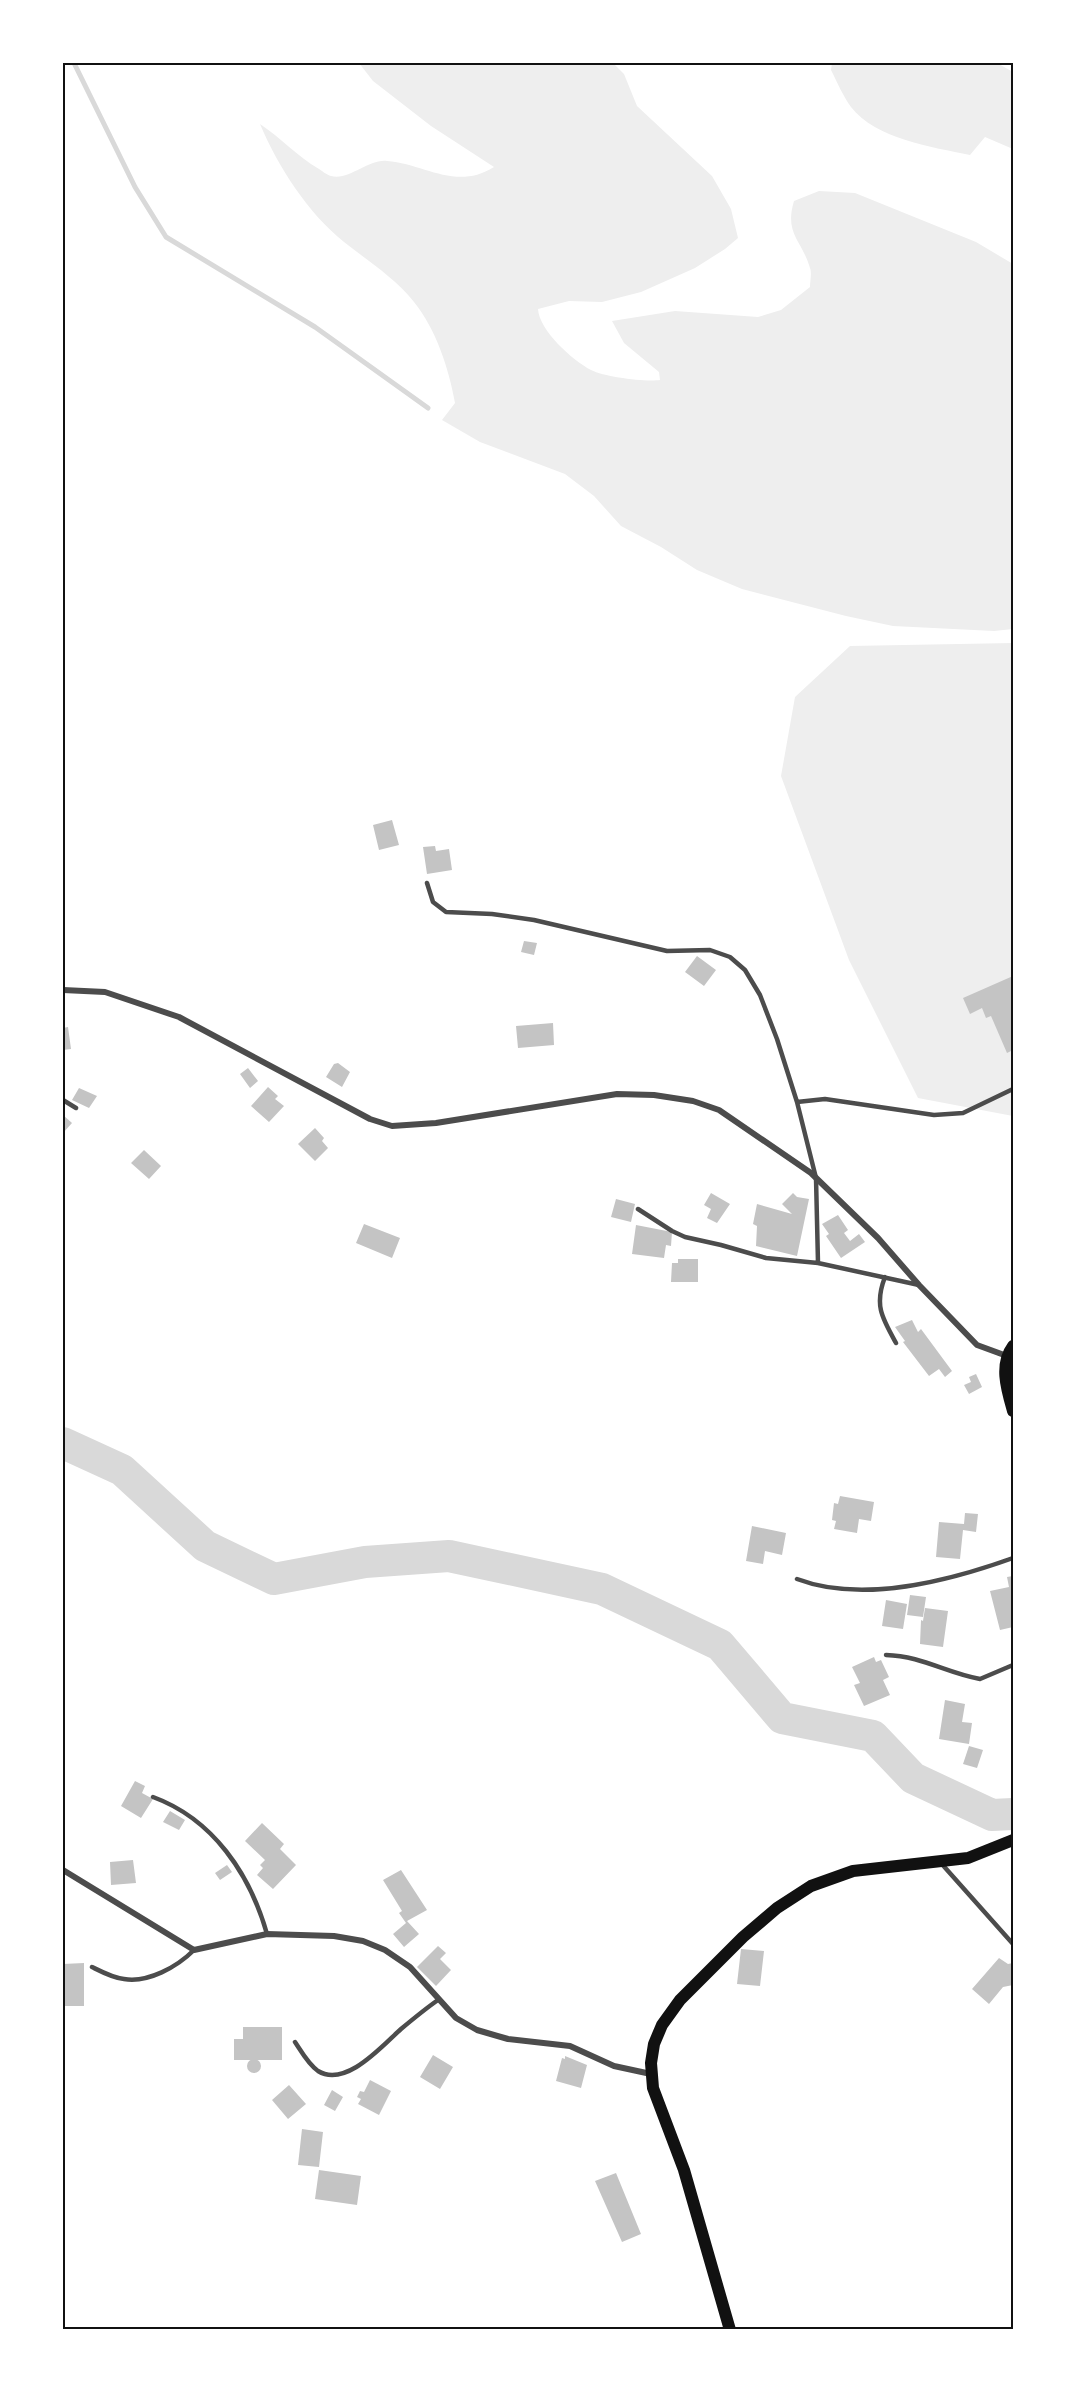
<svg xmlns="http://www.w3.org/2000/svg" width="1076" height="2393" viewBox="0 0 1076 2393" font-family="Lora,serif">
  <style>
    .green { fill: #eee }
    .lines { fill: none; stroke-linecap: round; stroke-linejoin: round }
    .stream { stroke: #d9d9d9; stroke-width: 5 }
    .river { stroke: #d9d9d9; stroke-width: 32 }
    .building { fill: #c4c4c4 }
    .service { stroke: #4c4c4c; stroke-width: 4.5 }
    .minor { stroke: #4c4c4c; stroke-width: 6 }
    .secondary { stroke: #111; stroke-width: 12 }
    .neatline { fill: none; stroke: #111; stroke-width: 2 }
  </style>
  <rect width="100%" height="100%" fill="#fff"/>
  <path class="green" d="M359,63H613L624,74L637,106L712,176L731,209L738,238L725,249L695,268L641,292L602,302L569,301L538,309C539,330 572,360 591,370C605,377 644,382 660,380L659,372L624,343L612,321L675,311L758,317L781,310L810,287C810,281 812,273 810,268C802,240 784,234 794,201L819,191L855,193L976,242L1013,264V629L994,631L893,626L846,616L742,589L697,570L661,547L621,526L594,496L565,474L480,442L442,420L455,403C449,369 436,329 414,302C395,278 368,261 344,242C308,213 278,167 260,124C281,138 297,156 319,169C322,171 327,175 331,176C349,181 368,159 387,161C425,164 456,191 494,167L431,126L373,81Z
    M832,63H997L1013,72V149L985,137L970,155C932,147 876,139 851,107C843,96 837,82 831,70Z
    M1013,643V1116L918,1098L849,960L781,776L795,697L850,646Z"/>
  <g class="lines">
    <path class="stream" d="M74,63L135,187L166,237L315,327L428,408"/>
    <path class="river" d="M63,1443L122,1470L205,1546L274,1579L365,1562L449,1556L602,1589L720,1645L782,1718L873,1736L913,1778L992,1815L1013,1814"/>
  </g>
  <path class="building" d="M392,820L399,845L379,850L373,825Z
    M435,846L436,851L449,849L452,870L427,874L423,847Z
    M524,941L537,943L534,955L521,952Z
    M697,956L716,970L704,986L685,972Z
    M1013,976V1050L1007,1053L991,1016L986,1018L982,1008L970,1014L963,998Z
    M553,1023L554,1045L518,1048L516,1026Z
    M68,1027L71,1049L63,1050V1028Z
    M338,1063L350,1072L342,1087L326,1077L334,1064Z
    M248,1068L258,1081L250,1088L240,1074Z
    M268,1087L278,1096L275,1099L284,1106L269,1122L251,1106Z
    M79,1088L97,1096L89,1108L72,1100Z
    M63,1115L72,1123L63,1133Z
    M315,1128L324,1138L322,1141L328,1148L315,1161L298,1144Z
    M144,1150L161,1166L149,1179L131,1163Z
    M711,1193L730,1204L717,1223L707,1218L711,1209L704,1205Z
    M793,1193L797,1197L809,1199L797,1256L756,1246L757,1226L753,1224L757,1204L792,1214L782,1204Z
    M616,1199L635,1204L631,1222L611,1217Z
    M838,1215L848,1230L844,1233L850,1241L859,1234L865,1242L841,1258L826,1236L829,1234L822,1224Z
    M364,1224L400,1238L392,1258L356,1243Z
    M636,1225L672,1232L671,1246L666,1245L664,1258L632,1254Z
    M678,1259H698V1282H671L672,1263H678Z
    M912,1320L918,1332L921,1329L952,1371L945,1377L939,1369L929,1376L903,1342L905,1341L895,1327Z
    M976,1374L982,1387L969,1394L964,1385L971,1382L969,1377Z
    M840,1496L874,1502L871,1521L859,1519L857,1533L834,1529L836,1521L832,1520L834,1503L838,1504Z
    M965,1513L978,1514L976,1532L963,1530L960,1559L936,1557L939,1522L964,1524Z
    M752,1526L786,1533L782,1555L765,1551L763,1564L746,1561Z
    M1013,1576V1627L1000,1630L990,1591L1009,1587L1007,1577Z
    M910,1595L926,1597L923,1617L907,1615Z
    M886,1600L907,1604L903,1629L882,1626Z
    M925,1608L948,1611L943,1647L920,1644L921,1620L923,1621Z
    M874,1657L876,1662L881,1660L889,1677L883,1680L890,1695L864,1706L854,1685L860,1683L852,1667Z
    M945,1700L965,1704L962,1722L972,1723L969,1744L939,1739Z
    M969,1746L983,1750L977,1768L963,1764Z
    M135,1781L145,1786L142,1793L153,1799L141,1818L121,1806Z
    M170,1811L185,1820L179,1830L163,1822Z
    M262,1823L284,1844L280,1849L296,1865L273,1889L257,1875L263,1868L260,1865L265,1860L245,1841Z
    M133,1860L136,1883L111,1885L110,1862Z
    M227,1865L232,1872L220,1880L215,1873Z
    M401,1870L427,1910L407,1921L419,1934L404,1947L393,1934L406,1923L399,1913L402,1911L383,1880Z
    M438,1946L446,1953L440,1959L451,1970L436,1986L417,1967Z
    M741,1949L764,1951L760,1986L737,1984Z
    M999,1958L1008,1964L1013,1963V1985L1003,1987L989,2004L972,1989Z
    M84,1963V2006H63V1964Z
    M243,2027H282V2060H234V2039H243Z
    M433,2055L453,2067L440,2089L420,2077Z
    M565,2056L587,2065L581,2088L556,2081L562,2058L565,2059Z
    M247 2066a7 7 0 1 1 14 0a7 7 0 1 1-14 0Z
    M370,2080L391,2091L379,2115L358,2104L361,2099L357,2097L360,2091L364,2092Z
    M289,2085L306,2104L288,2119L272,2100Z
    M332,2090L343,2097L335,2111L324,2105Z
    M302,2129L323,2132L319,2167L298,2165Z
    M319,2170L361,2176L357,2205L315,2199Z
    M616,2173L641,2234L622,2242L595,2181Z"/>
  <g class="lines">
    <path class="service" d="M427,883L433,902L446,912L492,914L534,920L667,951L710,950L730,957L745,970L760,995L777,1039L797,1102L816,1178L818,1263
      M63,1100L76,1108
      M797,1102L825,1099L934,1115L963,1113L1013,1089
      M638,1209L672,1231L685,1237L721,1245L766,1258L818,1263L919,1285
      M885,1277C874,1305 882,1318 896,1343
      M797,1579C863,1604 949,1581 1013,1558
      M886,1655C922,1656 946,1673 980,1679L1013,1665
      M153,1797C213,1819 250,1874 267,1934
      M940,1862L1013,1944
      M92,1967C102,1972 113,1978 124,1979C148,1983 177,1967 194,1950
      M295,2042C301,2051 308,2064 318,2071C346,2088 382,2046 401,2029C413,2019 425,2009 438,2000"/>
    <path class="minor" d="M63,990L105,992L179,1017L370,1119L392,1126L436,1123L617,1094L654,1095L693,1101L719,1110L811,1173L878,1238L919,1285L977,1345L1007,1356
      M63,1870L194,1950L267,1934L334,1936L363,1941L385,1950L410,1967L456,2018L477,2030L508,2039L570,2046L614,2066L651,2074"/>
    <path class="secondary" d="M1013,1346C999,1365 1007,1390 1013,1411
      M730,2330L684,2170L653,2088L651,2063L654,2044L662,2025L680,2000L743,1937L777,1908L811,1886L853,1871L968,1858L1013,1840"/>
  </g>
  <rect width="1076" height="2393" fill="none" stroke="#ffffff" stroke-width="129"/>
  <rect x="64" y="64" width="948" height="2264" class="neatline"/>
</svg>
